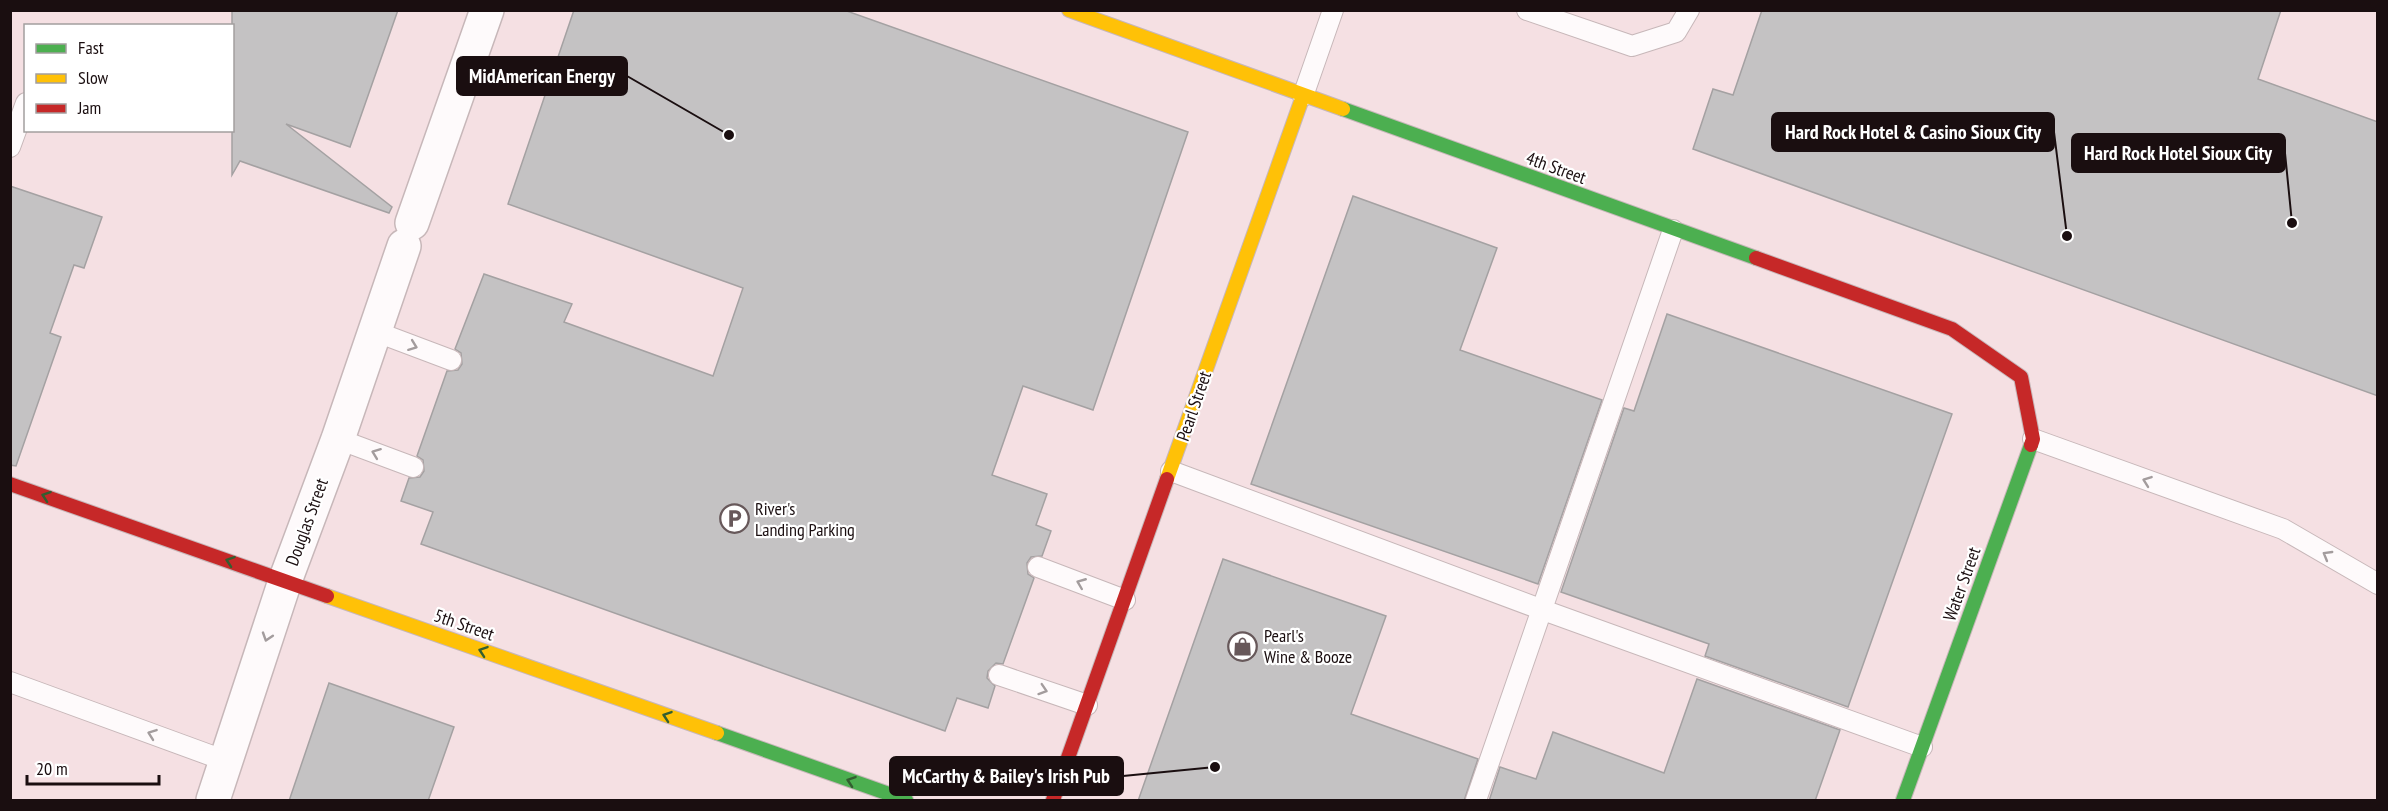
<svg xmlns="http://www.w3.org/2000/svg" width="2388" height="811" viewBox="0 0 2388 811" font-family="'PT Sans Narrow',sans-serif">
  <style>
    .building { fill: #c4c2c3; stroke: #a4a1a2; stroke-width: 1.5 }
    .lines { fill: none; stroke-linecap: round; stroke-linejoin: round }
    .lane-casing { stroke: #c7b7b9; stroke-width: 22 }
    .street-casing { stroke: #c7b7b9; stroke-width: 36 }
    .fast-casing { stroke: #c7b7b9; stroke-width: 16 }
    .slow-casing { stroke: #c7b7b9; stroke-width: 16 }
    .jam-casing { stroke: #c7b7b9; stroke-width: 16 }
    .lane { stroke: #fefafb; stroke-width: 20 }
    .street { stroke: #fefafb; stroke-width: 33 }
    .fast { stroke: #4caf50; stroke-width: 14 }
    .slow { stroke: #ffc107; stroke-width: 14 }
    .jam { stroke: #c62828; stroke-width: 14 }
    .oneway { stroke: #a39c9d }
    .oneway2 { stroke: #335e30 }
    .labels { text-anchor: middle; stroke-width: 4.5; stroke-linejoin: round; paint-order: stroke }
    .street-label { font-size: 18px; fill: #1a0e10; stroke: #fff }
    .poi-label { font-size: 18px; fill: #1a0e10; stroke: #fff; text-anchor: start }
    .leader { fill: none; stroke: #1a0e10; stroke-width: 2 }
    .callout-dot { fill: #1a0e10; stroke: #fff; stroke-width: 2 }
    .callout { fill: #1a0e10; stroke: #1a0e10; stroke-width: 2 }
    .callout-label { font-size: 20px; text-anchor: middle; font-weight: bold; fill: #fff }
  </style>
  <rect width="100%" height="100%" fill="#f5e0e3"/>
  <path class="building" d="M232,10H398L350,147L286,124L392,207L389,213L240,161L232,175Z
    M574,10H844L1188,132L1093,410L1023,386L992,475L1047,494L1036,525L1051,531L1042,556L1031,557L1027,563L1028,574L1034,578L1003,664L996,663L988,671L987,678L995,686L988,708L957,698L945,731L421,544L433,512L401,501L409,478L420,477L424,471L423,460L417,456L447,371L458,370L462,364L461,353L455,349L484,274L572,304L564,322L713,376L743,288L508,204Z
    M1762,10H2281L2258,79L2378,122V396L1693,149L1713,89L1733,95Z
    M10,186L102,217L84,268L74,265L50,333L61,337L16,466L10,465Z
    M1353,196L1497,248L1460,350L1602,400L1538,584L1251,484Z
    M1667,314L1952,414L1848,707L1705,656L1709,644L1561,592L1624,408L1634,411Z
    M1223,559L1386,616L1351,714L1478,759L1464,801H1138Z
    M1697,679L1840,730L1815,801H1489L1500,767L1536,779L1553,732L1664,773Z
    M329,683L454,727L428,801H289Z"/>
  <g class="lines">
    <defs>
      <path id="lane" d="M1527,10L1632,46L1676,32L1689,10
        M1303,96L1333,10
        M10,147L26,103
        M374,331L451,360
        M338,439L413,467
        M2033,439L2283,529L2378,584
        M1171,471L1543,610L1922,747
        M1038,567L1125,600
        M999,675L1087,705
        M10,682L226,761
        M1476,800L1673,230"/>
      <path id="street" d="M412,223L487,10
        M213,800L285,581L338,439L404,246"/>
      <path id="fast" d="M1343,109L1756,258
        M717,733L906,800
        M1903,800L2031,445"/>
      <path id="slow" d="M1069,10L1343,109
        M1167,479L1303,96
        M327,596L717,733"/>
      <path id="jam" d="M1756,258L1952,329L2021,377L2033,439L2031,445
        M10,484L327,596
        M1053,800L1167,479"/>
    </defs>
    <use href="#lane" class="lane-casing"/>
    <use href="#street" class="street-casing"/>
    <use href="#fast" class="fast-casing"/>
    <use href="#slow" class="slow-casing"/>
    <use href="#jam" class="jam-casing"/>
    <use href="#lane" class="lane"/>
    <use href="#street" class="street"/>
    <use href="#fast" class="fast"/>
    <use href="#slow" class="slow"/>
    <use href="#jam" class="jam"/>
  </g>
  <defs><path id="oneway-chevron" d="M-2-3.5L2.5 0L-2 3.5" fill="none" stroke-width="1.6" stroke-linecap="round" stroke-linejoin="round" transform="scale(1.5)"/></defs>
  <g class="oneway">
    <use href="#oneway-chevron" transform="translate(413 346) rotate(21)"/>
    <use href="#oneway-chevron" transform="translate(376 453) rotate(-159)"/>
    <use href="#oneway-chevron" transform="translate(2147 481) rotate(-160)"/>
    <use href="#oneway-chevron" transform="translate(2327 555) rotate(-150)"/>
    <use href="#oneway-chevron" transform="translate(1081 583) rotate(-158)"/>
    <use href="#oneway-chevron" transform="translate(267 637) rotate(108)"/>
    <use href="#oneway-chevron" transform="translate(1043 690) rotate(18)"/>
    <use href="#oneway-chevron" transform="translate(152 734) rotate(-160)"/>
  </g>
  <g class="oneway2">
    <use href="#oneway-chevron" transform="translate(46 496) rotate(-161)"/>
    <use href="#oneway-chevron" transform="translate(230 561) rotate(-161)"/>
    <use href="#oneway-chevron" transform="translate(483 651) rotate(-161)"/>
    <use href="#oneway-chevron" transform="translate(667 716) rotate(-161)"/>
    <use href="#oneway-chevron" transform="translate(851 781) rotate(-161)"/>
  </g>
  <defs>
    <symbol id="parking-ring" viewBox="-11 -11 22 22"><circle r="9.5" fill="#fff" stroke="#67585a" stroke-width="1.5"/><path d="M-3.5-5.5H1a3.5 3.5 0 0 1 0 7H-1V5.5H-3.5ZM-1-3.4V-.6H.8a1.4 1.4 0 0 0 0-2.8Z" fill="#67585a"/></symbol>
    <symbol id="shop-ring" viewBox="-11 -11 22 22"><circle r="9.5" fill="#fff" stroke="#67585a" stroke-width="1.5"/><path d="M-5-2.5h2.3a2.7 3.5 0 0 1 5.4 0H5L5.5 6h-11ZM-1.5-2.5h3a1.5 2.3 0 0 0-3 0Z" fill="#67585a"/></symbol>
  </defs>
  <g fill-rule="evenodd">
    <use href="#parking-ring" x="718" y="502" width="33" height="33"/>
    <use href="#shop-ring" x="1226" y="630" width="33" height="33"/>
  </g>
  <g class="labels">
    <g class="street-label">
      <text transform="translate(1556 168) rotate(20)" y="6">4th Street</text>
      <text transform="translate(1194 406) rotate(-71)" y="6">Pearl Street</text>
      <text transform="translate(307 522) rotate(-70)" y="6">Douglas Street</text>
      <text transform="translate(1962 584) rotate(-70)" y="6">Water Street</text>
      <text transform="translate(464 625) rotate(19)" y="6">5th Street</text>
    </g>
    <g class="poi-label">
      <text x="755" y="515">River's<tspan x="755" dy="21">Landing Parking</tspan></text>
      <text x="1264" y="642">Pearl's<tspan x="1264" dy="21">Wine &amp; Booze</tspan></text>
    </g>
  </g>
  <path class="leader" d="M729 135L627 76M2067 236L2054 132M2292 223L2285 153M1215 767L1123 776"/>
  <g class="callout-dot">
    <circle cx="729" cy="135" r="6"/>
    <circle cx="2067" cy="236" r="6"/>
    <circle cx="2292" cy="223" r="6"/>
    <circle cx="1215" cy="767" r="6"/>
  </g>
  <g class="callout">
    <rect x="457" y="57" width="170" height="38" rx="6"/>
    <rect x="1772" y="113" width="282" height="38" rx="6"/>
    <rect x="2072" y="134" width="213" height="38" rx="6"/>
    <rect x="890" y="757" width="233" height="38" rx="6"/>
  </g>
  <g class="callout-label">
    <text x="542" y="83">MidAmerican Energy</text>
    <text x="1913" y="139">Hard Rock Hotel &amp; Casino Sioux City</text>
    <text x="2178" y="160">Hard Rock Hotel Sioux City</text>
    <text x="1006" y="783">McCarthy &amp; Bailey's Irish Pub</text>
  </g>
  <rect width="2388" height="811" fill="none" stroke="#1a0e10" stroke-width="24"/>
  <rect x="24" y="24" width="210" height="108" fill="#ffffff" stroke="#a39f9f" stroke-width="1.5"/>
  <rect x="36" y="44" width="30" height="9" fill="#4caf50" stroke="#a39f9f" stroke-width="1.5"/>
  <text x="78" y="54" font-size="18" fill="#1a0e10">Fast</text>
  <rect x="36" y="74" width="30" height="9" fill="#ffc107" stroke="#a39f9f" stroke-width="1.5"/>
  <text x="78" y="84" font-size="18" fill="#1a0e10">Slow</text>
  <rect x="36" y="104" width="30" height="9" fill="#c62828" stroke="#a39f9f" stroke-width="1.5"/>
  <text x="78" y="114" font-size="18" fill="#1a0e10">Jam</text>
  <path d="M27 775v9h132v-9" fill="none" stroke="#1a0e10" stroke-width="3"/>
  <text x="36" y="775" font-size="18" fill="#1a0e10" stroke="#ffffff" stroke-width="4.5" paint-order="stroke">20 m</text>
</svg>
